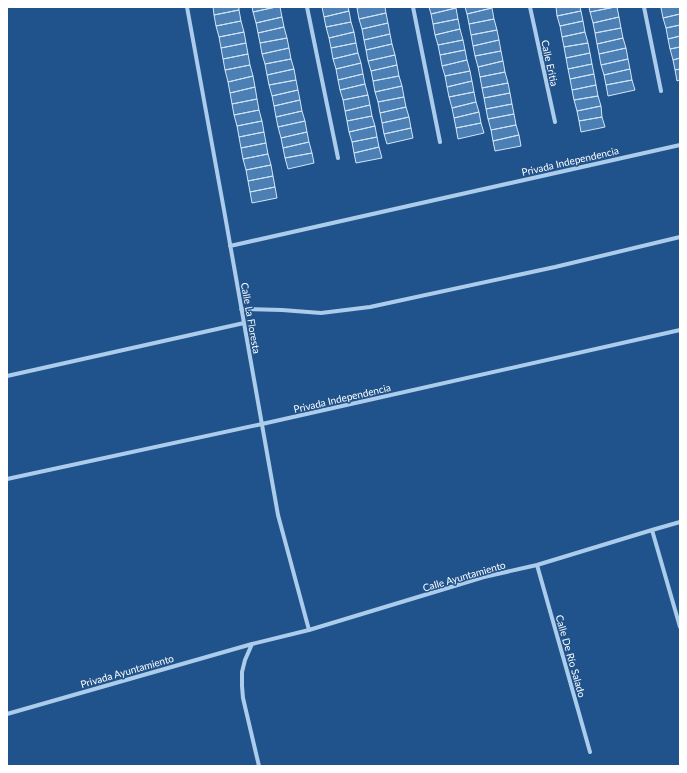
<svg xmlns="http://www.w3.org/2000/svg" width="687" height="773" viewBox="0 0 687 773" font-family="Lato,sans-serif">
  <style>
    .building { fill: #4c80b4; stroke: #d1e5f8 }
    .lines { fill: none; stroke-linecap: round; stroke-linejoin: round }
    .minor { stroke: #accceb; stroke-width: 4 }
    .labels { text-anchor: middle; stroke-width: 3; stroke-linejoin: round; paint-order: stroke }
    .street-label { font-size: 10px; fill: #fff; stroke: #20538b }
  </style>
  <rect width="100%" height="100%" fill="#20538b"/>
  <path class="building" d="M213,7H239V10L214,15Z
    M252,7H276L253,12Z
    M276,7H280L282,17L256,23L253,12Z
    M322,7H348L349,11L324,17Z
    M363,7H385L386,13L359,19L357,8Z
    M429,7H455L456,8L431,14Z
    M465,7H492V8L467,14Z
    M556,7H580L581,11L557,16Z
    M589,7H615L590,12Z
    M615,7H617L619,17L593,23L590,12Z
    M664,7H680V14L663,18L661,8Z
    M456,8L458,19L433,24L431,14Z
    M492,8L494,19L469,24L467,14Z
    M239,10L241,21L216,26L214,15Z
    M349,11L351,22L326,27L324,17Z
    M581,11L583,21L560,26L557,16Z
    M386,13L388,23L362,29L359,19Z
    M680,14V25L666,28L663,18Z
    M282,17L284,27L258,33L256,23Z
    M619,17L621,28L595,33L593,23Z
    M458,19L460,29L435,35L433,24Z
    M494,19L497,30L471,35L469,24Z
    M241,21L244,32L219,37L216,26Z
    M583,21L585,32L562,37L560,26Z
    M351,22L354,32L329,38L326,27Z
    M388,23L390,34L364,40L362,29Z
    M680,25V36L668,39L666,28Z
    M284,27L287,38L260,43L258,33Z
    M621,28L623,38L597,44L595,33Z
    M460,29L463,40L438,45L435,35Z
    M497,30L499,40L473,46L471,35Z
    M244,32L246,43L221,48L219,37Z
    M354,32L356,43L331,48L329,38Z
    M585,32L588,43L564,47L562,37Z
    M390,34L392,44L366,50L364,40Z
    M680,36V47L670,49L668,39Z
    M287,38L289,48L262,54L260,43Z
    M623,38L626,48L599,54L597,44Z
    M463,40L465,50L440,55L438,45Z
    M499,40L501,51L475,56L473,46Z
    M246,43L248,54L223,59L221,48Z
    M356,43L358,53L333,59L331,48Z
    M588,43L590,53L566,58L564,47Z
    M392,44L395,55L368,61L366,50Z
    M680,47V58L673,60L670,49Z
    M289,48L291,59L265,64L262,54Z
    M626,48L628,59L601,65L599,54Z
    M465,50L467,60L442,66L440,55Z
    M501,51L503,61L478,67L475,56Z
    M358,53L361,63L336,69L333,59Z
    M590,53L592,64L568,69L566,58Z
    M248,54L250,65L225,70L223,59Z
    M395,55L397,65L371,71L368,61Z
    M680,58V69L675,70L673,60Z
    M291,59L294,69L267,75L265,64Z
    M628,59L630,69L604,75L601,65Z
    M467,60L470,71L445,76L442,66Z
    M503,61L505,72L480,77L478,67Z
    M361,63L363,74L338,80L336,69Z
    M592,64L594,74L570,79L568,69Z
    M250,65L253,76L228,82L225,70Z
    M397,65L399,76L373,81L371,71Z
    M294,69L296,80L269,85L267,75Z
    M630,69L632,80L606,85L604,75Z
    M680,69V80L677,81L675,70Z
    M470,71L472,81L447,87L445,76Z
    M505,72L508,83L482,88L480,77Z
    M363,74L365,84L340,90L338,80Z
    M594,74L596,85L572,90L570,79Z
    M253,76L255,87L230,93L228,82Z
    M399,76L402,86L375,92L373,81Z
    M296,80L298,90L272,96L269,85Z
    M632,80L635,90L608,96L606,85Z
    M472,81L474,92L449,97L447,87Z
    M508,83L510,93L484,98L482,88Z
    M365,84L368,95L343,100L340,90Z
    M596,85L598,96L574,100L572,90Z
    M402,86L404,97L378,102L375,92Z
    M255,87L257,99L232,104L230,93Z
    M298,90L300,100L274,106L272,96Z
    M474,92L476,102L452,108L449,97Z
    M510,93L512,104L486,109L484,98Z
    M368,95L370,105L345,111L343,100Z
    M598,96L601,106L577,111L574,100Z
    M404,97L406,107L380,113L378,102Z
    M257,99L259,110L234,115L232,104Z
    M300,100L302,111L276,117L274,106Z
    M476,102L479,112L454,118L452,108Z
    M512,104L514,114L488,119L486,109Z
    M370,105L372,116L347,121L345,111Z
    M601,106L602,117L579,121L577,111Z
    M406,107L409,117L382,123L380,113Z
    M259,110L262,121L237,126L234,115Z
    M302,111L305,121L278,127L276,117Z
    M479,112L481,123L456,128L454,118Z
    M514,114L516,125L491,130L488,119Z
    M372,116L375,126L349,132L347,121Z
    M409,117L411,128L384,134L382,123Z
    M602,117L605,127L581,132L579,121Z
    M262,121L264,132L239,137L237,126Z
    M305,121L307,132L281,138L278,127Z
    M481,123L484,133L458,139L456,128Z
    M516,125L519,135L493,141L491,130Z
    M375,126L377,137L352,142L349,132Z
    M411,128L413,138L387,144L384,134Z
    M264,132L266,143L241,148L239,137Z
    M307,132L309,142L283,148L281,138Z
    M519,135L521,146L495,151L493,141Z
    M377,137L379,147L354,153L352,142Z
    M309,142L312,153L285,158L283,148Z
    M266,143L268,154L243,159L241,148Z
    M379,147L382,158L356,163L354,153Z
    M312,153L314,163L288,169L285,158Z
    M268,154L271,165L246,170L243,159Z
    M271,165L273,176L248,181L246,170Z
    M273,176L275,187L250,192L248,181Z
    M275,187L277,198L252,203L250,192Z"/>
  <g class="lines">
    <path class="minor" d="M187,7L224,210L278,515L309,630
      M307,7L338,158
      M413,7L440,142
      M530,7L555,122
      M644,7L661,91
      M230,246L680,145
      M241,309L282,310L321,313L370,307L555,267L680,237
      M7,376L244,323
      M7,479L262,424L680,330
      M652,530L680,627
      M537,565L590,752
      M252,644L245,660L242,672V686L243,698L259,766
      M7,714L252,644L309,630L484,577L537,565L652,530L680,522"/>
  </g>
  <g class="labels">
    <g class="street-label">
      <text transform="translate(550 63) rotate(78)" y="4">Calle Eritia</text>
      <text transform="translate(570 161) rotate(-13)" y="4">Privada Independencia</text>
      <text transform="translate(251 318) rotate(80)" y="4">Calle La Floresta</text>
      <text transform="translate(342 398) rotate(-13)" y="4">Privada Independencia</text>
      <text transform="translate(464 576) rotate(-16)" y="4">Calle Ayuntamiento</text>
      <text transform="translate(571 656) rotate(74)" y="4">Calle De Río Salado</text>
      <text transform="translate(127 671) rotate(-16)" y="4">Privada Ayuntamiento</text>
    </g>
  </g>
  <rect width="687" height="773" fill="none" stroke="#ffffff" stroke-width="16"/>
</svg>
